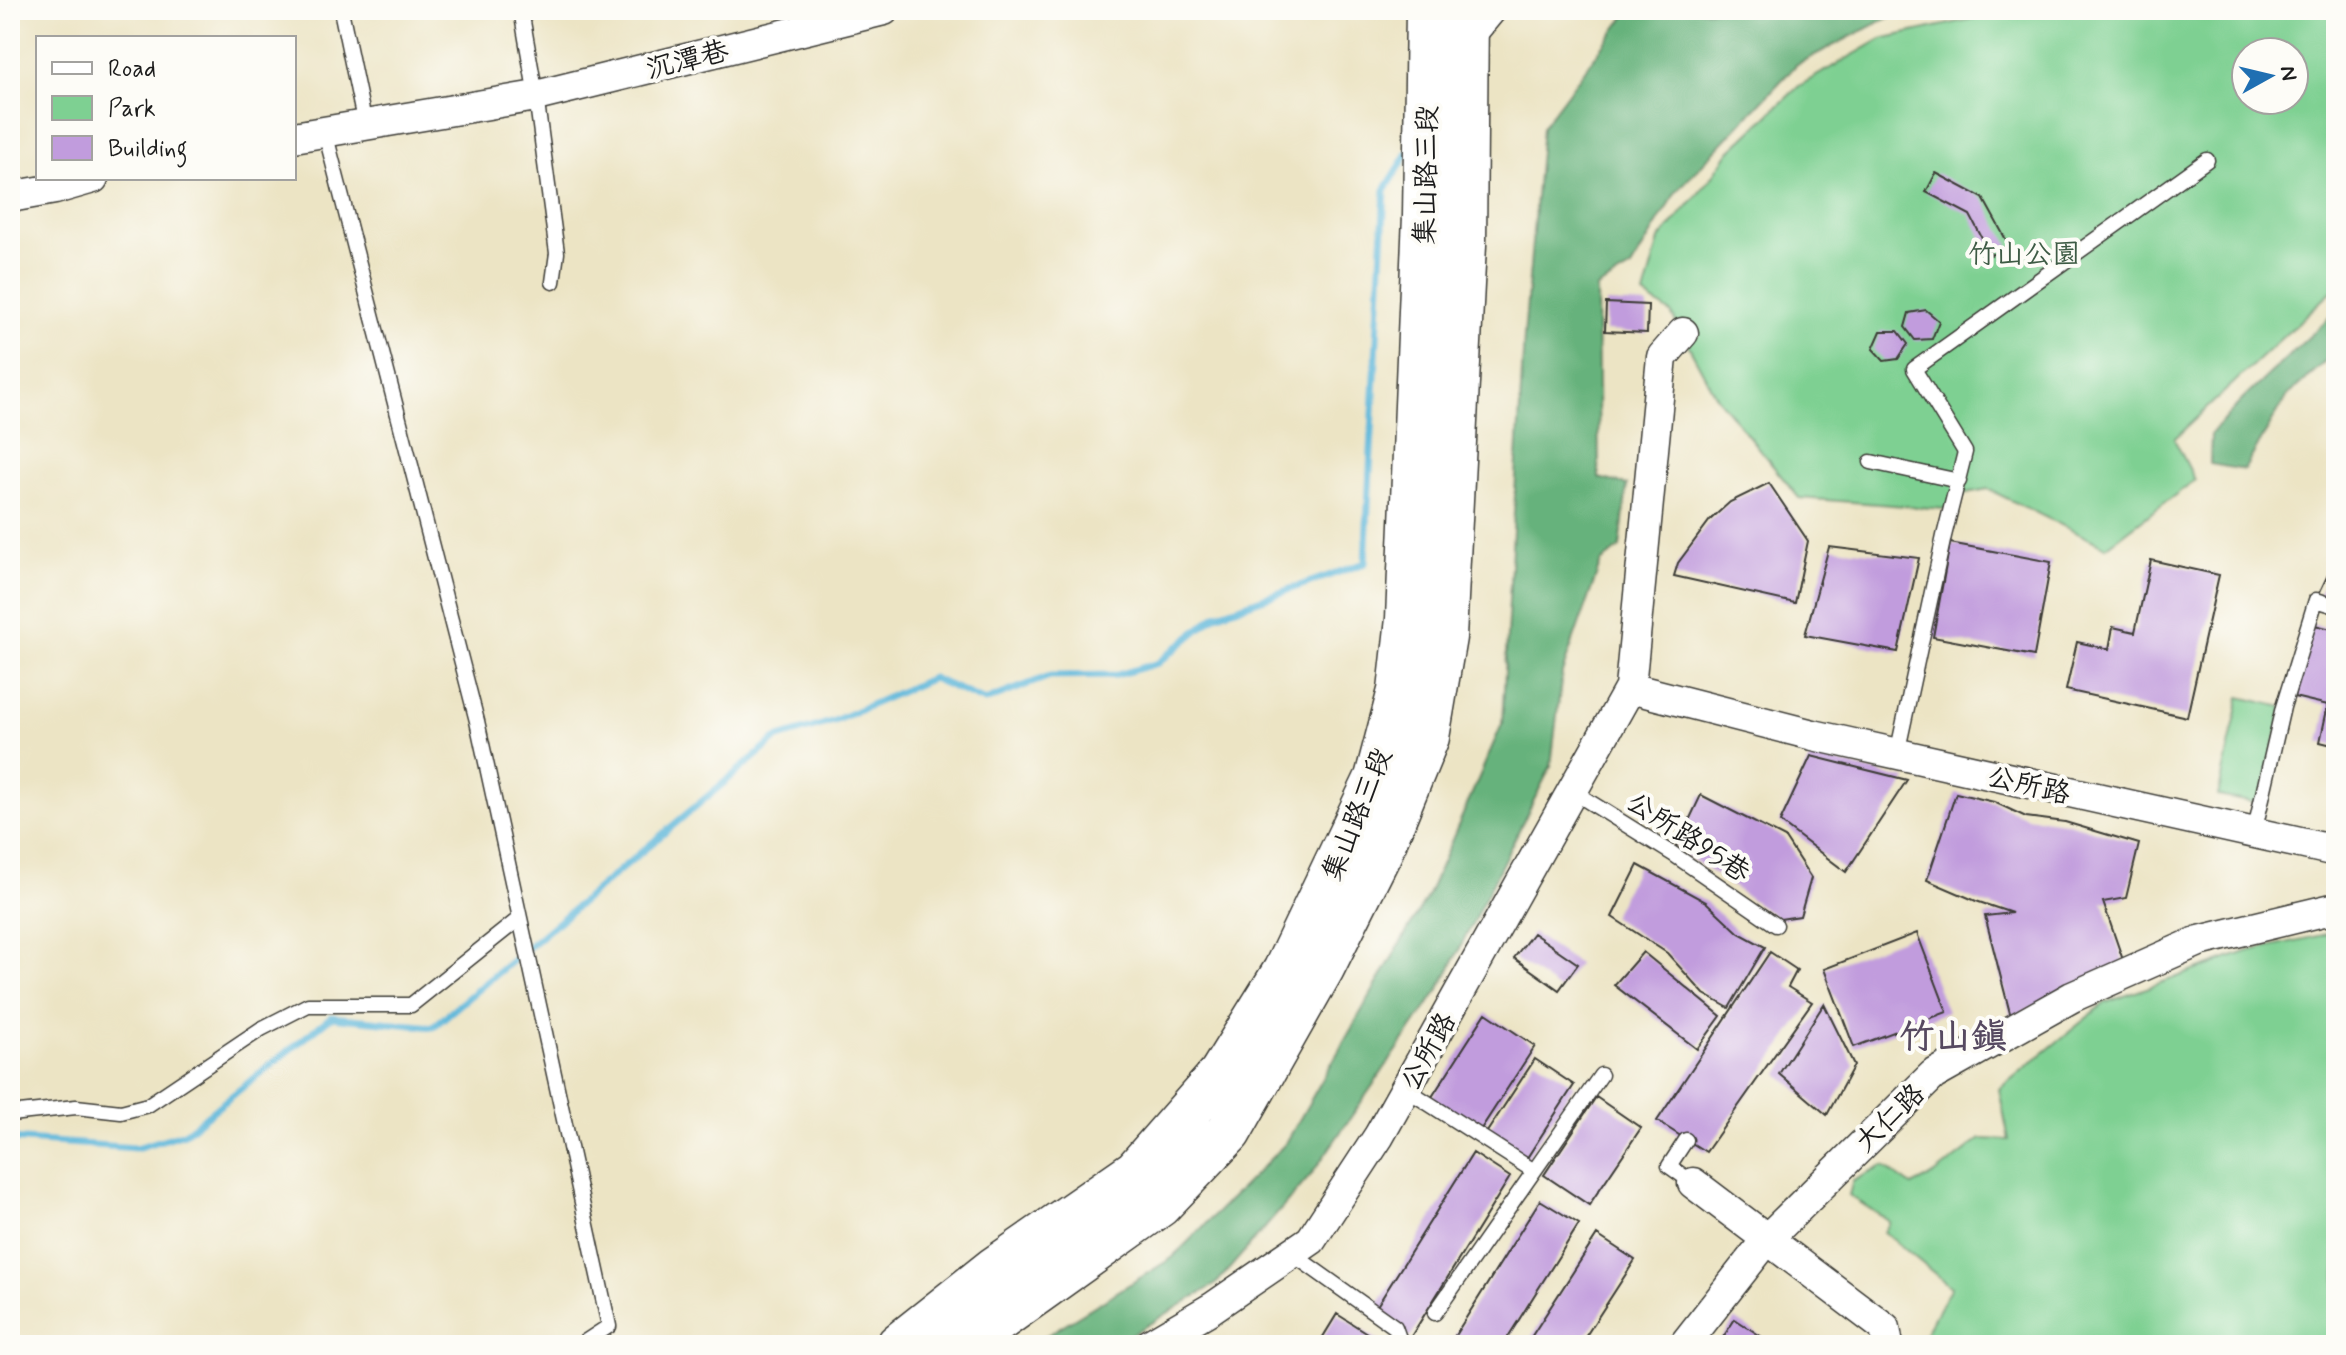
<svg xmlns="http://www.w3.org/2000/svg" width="2346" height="1355" viewBox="0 0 2346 1355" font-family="Mynerve,'LXGW WenKai TC',sans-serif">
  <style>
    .green { fill: #7ed092; stroke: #4d7657; stroke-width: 2; fill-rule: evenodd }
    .forest { fill: #66b27c; stroke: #41674c; stroke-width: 2 }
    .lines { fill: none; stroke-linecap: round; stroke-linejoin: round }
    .stream { stroke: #5cb6d9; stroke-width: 7 }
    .building { fill: #c19cdd }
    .service-casing { stroke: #3b3a35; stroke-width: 17 }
    .minor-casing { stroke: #3b3a35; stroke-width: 33 }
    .primary-casing { stroke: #3b3a35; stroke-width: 47 }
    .service { stroke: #fff; stroke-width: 14 }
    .minor { stroke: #fff; stroke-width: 30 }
    .primary { stroke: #fff; stroke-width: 44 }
    .labels { text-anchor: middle; stroke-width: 8; stroke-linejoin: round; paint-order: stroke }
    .street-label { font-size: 28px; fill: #1c1c1c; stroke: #fdfcf7 }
    .park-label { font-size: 28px; fill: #3e5b45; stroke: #fdfcf7 }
    .district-label { font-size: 36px; font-weight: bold; fill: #564960; stroke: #fdfcf7 }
  </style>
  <rect width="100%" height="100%" fill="#fdfcf7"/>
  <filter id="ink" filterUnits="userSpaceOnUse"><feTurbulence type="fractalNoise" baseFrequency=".0125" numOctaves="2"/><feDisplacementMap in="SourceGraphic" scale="16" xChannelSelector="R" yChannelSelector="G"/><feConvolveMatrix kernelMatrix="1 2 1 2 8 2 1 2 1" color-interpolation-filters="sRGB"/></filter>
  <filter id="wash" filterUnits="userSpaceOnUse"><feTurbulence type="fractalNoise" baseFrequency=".006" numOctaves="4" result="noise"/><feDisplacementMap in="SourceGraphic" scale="32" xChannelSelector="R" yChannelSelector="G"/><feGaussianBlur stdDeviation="1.8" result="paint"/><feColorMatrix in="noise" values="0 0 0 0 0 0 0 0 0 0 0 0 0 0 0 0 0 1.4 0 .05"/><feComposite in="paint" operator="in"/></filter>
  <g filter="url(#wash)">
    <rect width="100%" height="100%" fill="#ece4c4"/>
    <path class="green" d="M2012,10H2336V287L2174,439L2195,480L2106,547L1988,489L1967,493L1945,509L1799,498L1715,395L1671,313L1644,295L1659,240L1710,180L1730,151L1799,86L1881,39ZM2246,52H2294V100H2246Z
      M2240,697L2283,707L2260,804L2218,796Z
      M2336,932V1345H1909L1924,1335L1951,1287L1884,1232L1890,1222L1849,1195L1853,1181L1883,1166L1912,1186L1934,1175L1981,1139L2009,1140L1999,1089L2105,1003L2249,951Z"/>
    <path class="forest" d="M1630,10H1903L1797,64L1676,192L1631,268L1597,288L1599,478L1627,485L1620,548L1601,562L1562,673L1551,766L1440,988L1311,1175L1216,1284L1114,1345H1031L1172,1258L1286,1143L1428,895L1502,724L1524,336L1542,127Z
      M2336,311V352L2287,396L2244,470L2210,464L2211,434L2242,400Z"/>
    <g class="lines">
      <path class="stream" d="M10,1139L136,1148L185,1133L331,1017L433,1027L776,739L834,721L932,678L985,701L1050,676L1117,675L1158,663L1216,615L1365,563L1385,190L1408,153"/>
    </g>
    <g id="blocks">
      <path class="building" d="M1936,173L1983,198L2009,245L1991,255L1970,215L1926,192Z
        M1606,303L1648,305L1647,333L1605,331Z
        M1926,310L1939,321L1932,339L1915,340L1905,327L1909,313Z
        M1881,331H1898L1908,344L1898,359L1884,361L1873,349Z
        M1769,483L1808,541L1795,603L1674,576L1678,563L1710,520L1730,502Z
        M1950,543L2051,562L2034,656L1933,637Z
        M1829,547L1919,558L1898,652L1805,635Z
        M2151,560L2219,575L2187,717L2066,690L2077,642L2109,649L2113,627L2135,632Z
        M2333,564L2336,566V606L2316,600Z
        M2310,624L2336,630V746L2320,742L2328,705L2294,697Z
        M1811,756L1907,780L1846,872L1780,822Z
        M1956,793L1994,802L2026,817L2065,822L2139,844L2126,898L2103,902L2125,966L2011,1017L1985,916L2012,913L1976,901L1927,880Z
        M1701,795L1785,838L1811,878L1800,916L1780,919L1676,848Z
        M1638,865L1706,902L1739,933L1765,947L1729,1008L1704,994L1667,953L1612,917Z
        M1533,933L1578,964L1559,990L1514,958Z
        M1917,933L1947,1012L1854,1047L1824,969Z
        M1643,952L1721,1016L1697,1049L1614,985Z
        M1770,952L1797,970L1788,987L1812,1002L1706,1152L1657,1121Z
        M1824,1004L1854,1065L1827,1115L1779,1074Z
        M1486,1013L1535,1046L1479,1132L1430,1100Z
        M1535,1059L1574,1085L1523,1164L1483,1138Z
        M1596,1097L1641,1128L1589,1205L1544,1175Z
        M1473,1153L1510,1177L1410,1338L1372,1314Z
        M1540,1200L1579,1224L1503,1345H1449Z
        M1597,1235L1635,1260L1580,1345H1526Z
        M1337,1314L1381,1342L1379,1345H1318Z
        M1735,1319L1774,1345H1718Z"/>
    </g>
  </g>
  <g filter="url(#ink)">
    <use href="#blocks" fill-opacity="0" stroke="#3b3a35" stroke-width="2"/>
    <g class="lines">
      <defs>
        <path id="service" d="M341,10L365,125
          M521,10L536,96L557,253L553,282
          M1477,39L1501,10
          M325,132L477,721L609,1326L580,1345
          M1871,462L1959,481
          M1897,754L1944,536L1965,452L1914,369L2207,160
          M1572,791L1673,854L1776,925
          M2254,833L2283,707L2316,600L2336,606
          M1406,1089L1534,1171
          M10,1114L76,1107L121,1112L148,1105L261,1029L308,1005H411L520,918
          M1686,1140L1669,1166L1693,1183
          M1291,1253L1395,1327L1400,1341L1397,1345
          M1435,1313L1601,1075"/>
        <path id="minor" d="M294,137L536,96L884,10
          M10,197L55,189L93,178
          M1630,688L1813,735L2336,851
          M1693,1183L1885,1328L1888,1345
          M1149,1345L1212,1308L1311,1240L1379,1136L1630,688L1662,357L1683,333
          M1684,1345L1768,1238L1933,1075L2072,997L2199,941L2336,908"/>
        <path id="primary" d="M899,1345L996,1268L1136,1171L1221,1074L1285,971L1377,778L1400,691L1408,619L1425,216L1428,10
          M963,1345L1159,1205L1229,1132L1322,968L1380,852L1427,737L1444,637L1464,245L1466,10"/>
      </defs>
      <use href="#service" class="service-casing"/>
      <use href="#minor" class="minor-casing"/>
      <use href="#primary" class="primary-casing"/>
      <use href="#service" class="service"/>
      <use href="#minor" class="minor"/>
      <use href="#primary" class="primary"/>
    </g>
  </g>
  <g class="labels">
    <g class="street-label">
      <text transform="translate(687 59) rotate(-14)" y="10">沉潭巷</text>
      <text transform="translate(1425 175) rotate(-89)" y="10">集山路三段</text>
      <text transform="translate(2029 784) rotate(13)" y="10">公所路</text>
      <text transform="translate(1356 814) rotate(-68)" y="10">集山路三段</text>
      <text transform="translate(1689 836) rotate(33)" y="10">公所路95巷</text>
      <text transform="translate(1427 1051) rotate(-61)" y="10">公所路</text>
      <text transform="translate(1889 1117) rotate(-44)" y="10">大仁路</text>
    </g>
    <g class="park-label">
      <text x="2024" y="263">竹山公園</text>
    </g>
    <g class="district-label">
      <text x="1953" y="1048">竹山鎮</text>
    </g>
  </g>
  <rect width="2346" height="1355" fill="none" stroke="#fdfcf7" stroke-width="40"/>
  <rect x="36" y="36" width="260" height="144" fill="#fdfcf7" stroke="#a3a29f" stroke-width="2"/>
  <rect x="52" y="62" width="40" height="12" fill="#ffffff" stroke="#a3a29f" stroke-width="2"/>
  <text x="108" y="76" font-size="24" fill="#1c1c1c">Road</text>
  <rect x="52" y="96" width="40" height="24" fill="#7ed092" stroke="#a3a29f" stroke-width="2"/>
  <text x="108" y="116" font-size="24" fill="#1c1c1c">Park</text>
  <rect x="52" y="136" width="40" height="24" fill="#c19cdd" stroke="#a3a29f" stroke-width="2"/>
  <text x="108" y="156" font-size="24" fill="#1c1c1c">Building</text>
  <g transform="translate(2270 76) rotate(82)"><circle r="38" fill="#fdfcf7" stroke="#a3a29f" stroke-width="2"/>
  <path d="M0-6L14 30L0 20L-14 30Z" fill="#1f6fb2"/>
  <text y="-12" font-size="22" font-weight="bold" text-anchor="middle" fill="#1c1c1c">N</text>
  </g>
</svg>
